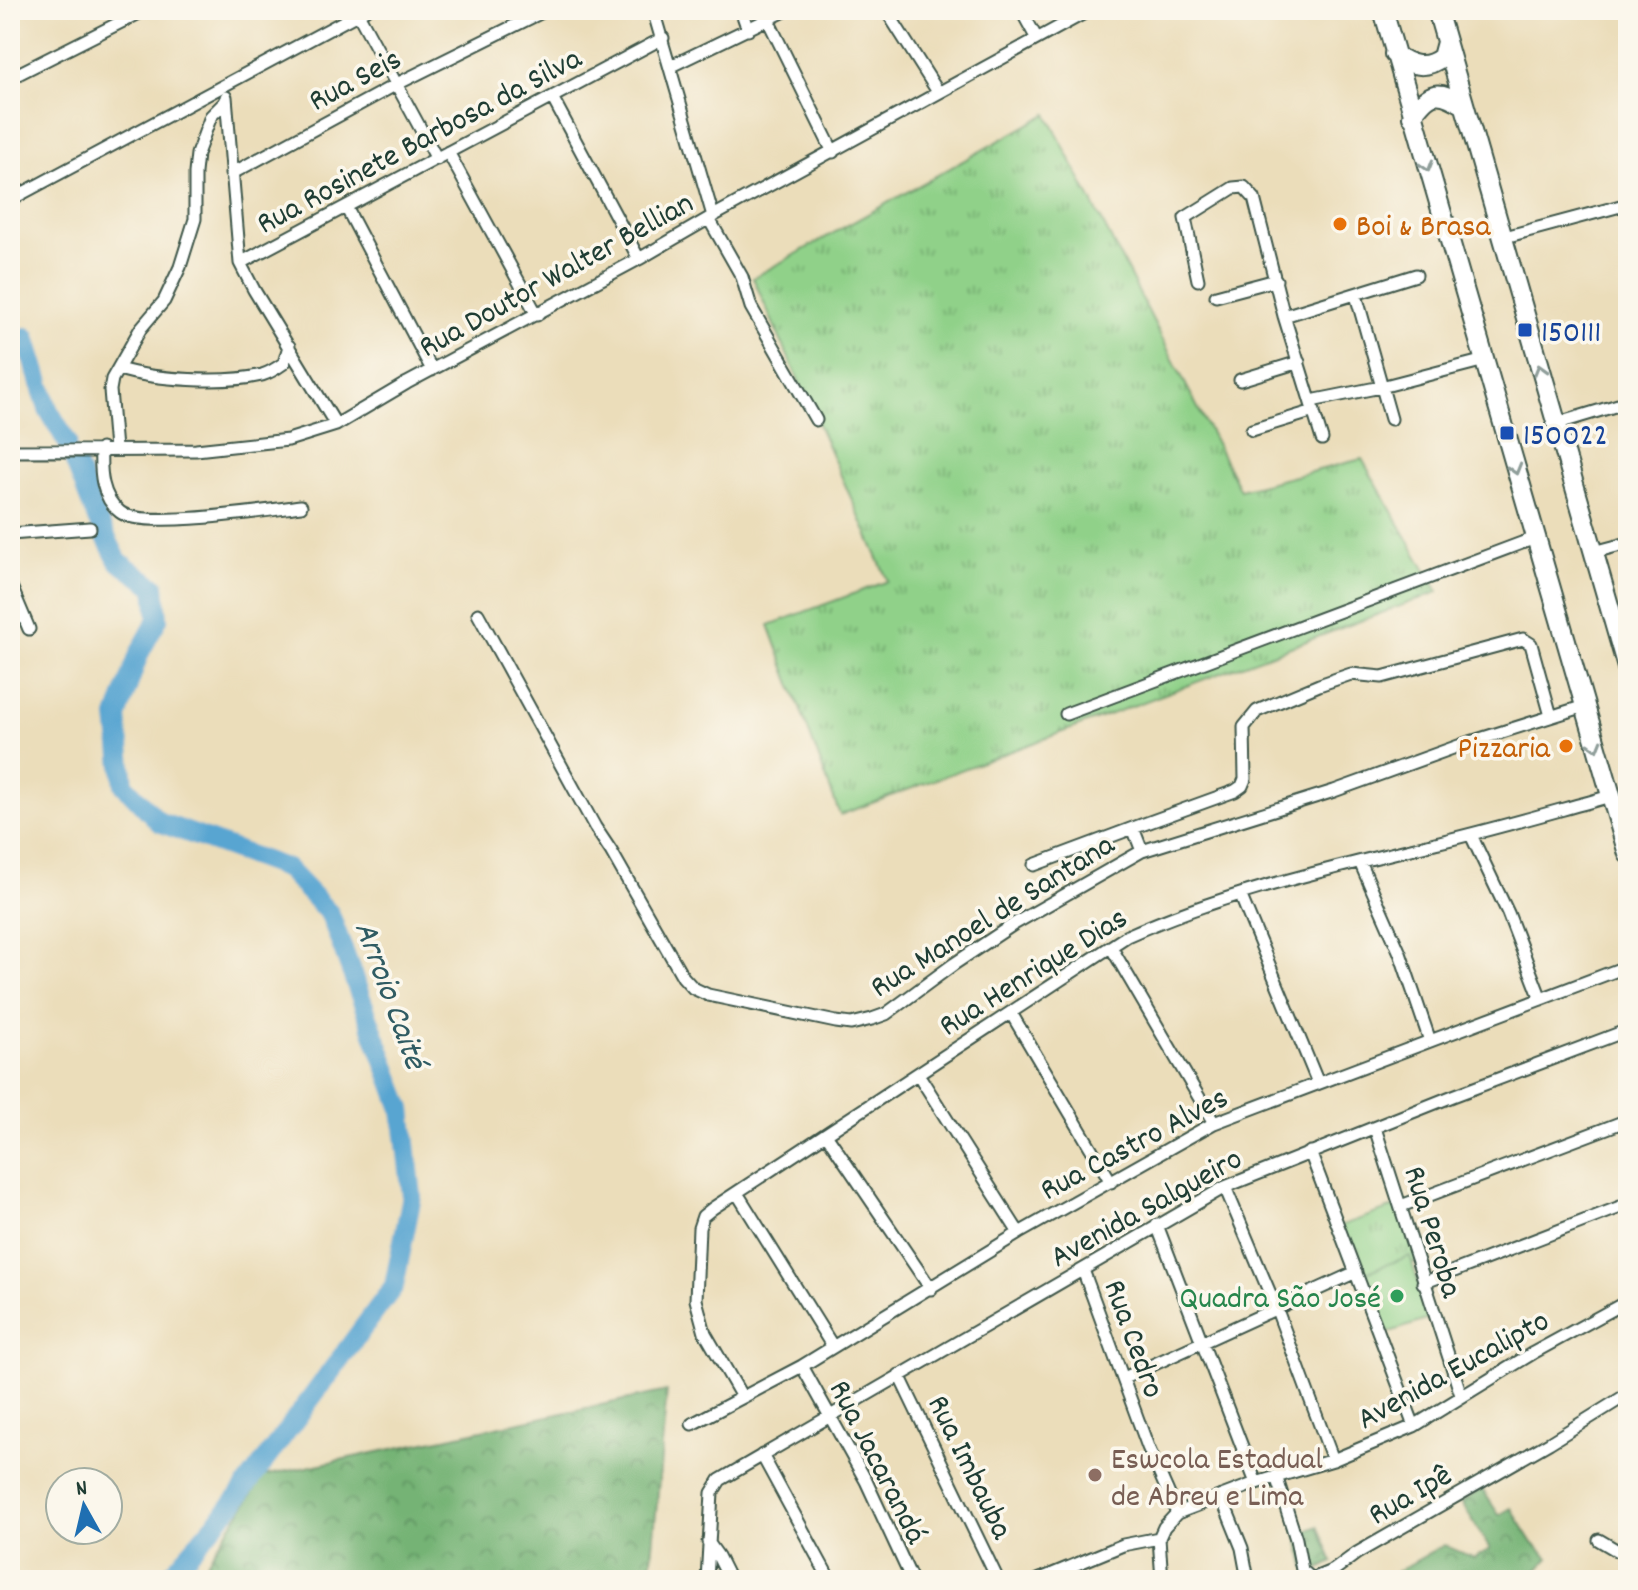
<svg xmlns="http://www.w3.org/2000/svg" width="1638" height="1590" viewBox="0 0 1638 1590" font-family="Dekko,sans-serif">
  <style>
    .grass { fill: url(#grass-tufts); stroke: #58875e; stroke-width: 2 }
    .forest { fill: url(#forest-crowns); stroke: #4a7854; stroke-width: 2 }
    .pitch { fill: #90d189; stroke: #58875e; stroke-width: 2 }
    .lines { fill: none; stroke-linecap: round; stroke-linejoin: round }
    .river { stroke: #58a5d1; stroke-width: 20 }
    .minor-casing { stroke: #3e5548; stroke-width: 15 }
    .trunk-casing { stroke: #3e5548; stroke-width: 22 }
    .minor { stroke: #fff; stroke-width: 11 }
    .trunk { stroke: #fff; stroke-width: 18 }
    .oneway { stroke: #8f9e9a }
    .food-dot { fill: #e8710a; stroke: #fbf7ec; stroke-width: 3 }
    .transit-dot { fill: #1a4fb4; stroke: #fbf7ec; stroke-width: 3 }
    .leisure-dot { fill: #2e9e5b; stroke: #fbf7ec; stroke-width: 3 }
    .education-dot { fill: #8d6e63; stroke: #fbf7ec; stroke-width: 3 }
    .labels { text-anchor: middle; stroke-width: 7; stroke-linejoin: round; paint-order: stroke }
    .street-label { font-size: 32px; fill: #1f3d34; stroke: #fbf7ec }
    .food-label { font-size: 32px; fill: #c56008; stroke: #fbf7ec; text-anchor: start }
    .transit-label { font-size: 32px; fill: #164399; stroke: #fbf7ec; text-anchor: start }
    .leisure-label { font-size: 32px; fill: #27864d; stroke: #fbf7ec; text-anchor: end }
    .education-label { font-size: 32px; fill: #785e54; stroke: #fbf7ec; text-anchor: start }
    .water-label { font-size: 34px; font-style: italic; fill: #305c63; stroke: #fbf7ec }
  </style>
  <defs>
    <pattern id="grass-tufts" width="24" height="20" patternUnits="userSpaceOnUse" patternTransform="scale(2)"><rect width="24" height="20" fill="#90d189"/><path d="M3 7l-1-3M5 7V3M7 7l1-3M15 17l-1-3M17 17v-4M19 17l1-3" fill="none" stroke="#75ab71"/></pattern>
    <pattern id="forest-crowns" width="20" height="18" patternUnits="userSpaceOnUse" patternTransform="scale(2)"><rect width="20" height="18" fill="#74b375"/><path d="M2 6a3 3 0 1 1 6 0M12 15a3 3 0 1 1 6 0" fill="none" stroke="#5f9361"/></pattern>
  </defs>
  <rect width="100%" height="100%" fill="#fbf7ec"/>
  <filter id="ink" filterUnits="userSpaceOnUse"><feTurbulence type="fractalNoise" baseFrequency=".0125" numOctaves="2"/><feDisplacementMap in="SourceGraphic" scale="16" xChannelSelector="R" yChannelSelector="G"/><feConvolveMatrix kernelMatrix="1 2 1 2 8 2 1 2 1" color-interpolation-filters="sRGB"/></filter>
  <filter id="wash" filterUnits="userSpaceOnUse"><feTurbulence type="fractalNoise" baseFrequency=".006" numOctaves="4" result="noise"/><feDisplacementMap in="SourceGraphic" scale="32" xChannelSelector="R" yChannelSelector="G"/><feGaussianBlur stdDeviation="1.8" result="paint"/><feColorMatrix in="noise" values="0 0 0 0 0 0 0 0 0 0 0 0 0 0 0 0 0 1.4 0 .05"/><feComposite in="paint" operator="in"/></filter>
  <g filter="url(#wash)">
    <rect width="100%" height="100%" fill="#ebddba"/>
    <path class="grass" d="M1047,114L1240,490L1362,459L1438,592L840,815L769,625L888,581L753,278Z
      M1405,1203L1419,1261L1363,1286L1337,1227Z"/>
    <path class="forest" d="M667,1391L650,1580H195L264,1476Z
      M1482,1489L1499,1515L1511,1508L1533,1543L1549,1558L1538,1570L1514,1580H1382L1444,1545L1474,1558L1490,1549L1461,1502Z
      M1318,1526L1333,1562L1314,1572L1306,1568L1297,1535Z"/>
    <path class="pitch" d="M1410,1256L1429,1319L1387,1333L1363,1273Z"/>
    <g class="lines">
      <path class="river" d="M26,337L48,409L67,442
        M73,457L98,521L118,561L155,587L158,619L139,654L117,717L124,785L159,822L287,869L330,914L402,1109L412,1196L394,1286L235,1501L166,1580"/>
    </g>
  </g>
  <g filter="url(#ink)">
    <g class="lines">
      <defs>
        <path id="minor" d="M356,10L437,159
          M653,10L713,216
          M741,10L748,30
          M886,10L938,92
          M1021,10L1037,39
          M768,20L833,152
          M671,66L787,10
          M10,78L145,10
          M226,97L240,263L254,290L336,425
          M552,97L639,259
          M448,152L537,315
          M231,174L397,84L546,10
          M10,200L365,10
          M346,207L432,370
          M709,219L742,277L751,307L816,420
          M1501,238L1628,204
          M240,263L663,38
          M1198,280L1185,218L1233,188L1244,187L1254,198L1284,316L1322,439
          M1356,295L1391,419
          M1216,296L1276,280
          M1284,316L1416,275
          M119,369C155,380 224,384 262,375C269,373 277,368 284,363L289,346
          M1240,380L1299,362
          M1311,401L1381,387L1485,360
          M1555,424L1628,402
          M1252,430L1314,411
          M101,449C100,472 101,497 120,512C142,530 268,510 301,506
          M115,449L110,390L112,379L141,328L164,301L180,267L195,219V173L197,154L211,116L226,101
          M10,451L196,450L288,440L336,425L407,383L639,259L713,216L1090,10
          M10,534L90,528
          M1594,552L1628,543
          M10,584L29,629
          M478,614L595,827L611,851L683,977L693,988L708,995L836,1022L851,1024L872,1019L886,1014L954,964L1014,924L1142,851L1334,791L1464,744L1585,706
          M1066,714L1535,538
          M1471,835L1508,913L1541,999
          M1142,851L1133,828L1235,791L1242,786L1245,779L1244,727L1257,711L1319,685L1351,674L1382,677L1523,639L1531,644L1551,716
          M1360,862L1400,953L1430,1041
          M1034,865L1133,828
          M1240,894L1318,1083
          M1111,947L1214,1123
          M1011,1013L1111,1182
          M918,1074L1019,1233
          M1375,1128L1461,1395
          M826,1134L931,1289
          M1310,1152L1414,1426
          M1225,1187L1277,1310L1333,1460
          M737,1193L833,1347
          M1401,1206L1628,1120
          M1157,1225L1256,1483
          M1083,1270L1148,1447L1177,1513
          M1423,1283L1628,1204
          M802,1366L866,1481L912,1580
          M899,1375L998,1580
          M1124,1378L1356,1272
          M742,1397L705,1333L696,1300L699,1228L703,1216L713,1208L1127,936C1225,892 1330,869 1435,843C1494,829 1552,812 1611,796
          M692,1424L802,1366L1019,1233L1214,1123L1628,966
          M762,1455L830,1580
          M1276,1476L1296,1539L1302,1570L1312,1579L1334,1570L1357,1553L1549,1443L1628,1394
          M1221,1496L1242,1548L1248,1580
          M1159,1538L1162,1580
          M1599,1540L1628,1557
          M708,1542L718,1556L730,1580
          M707,1580L712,1493L720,1480L1225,1187L1453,1096L1628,1030
          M1038,1580L1123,1545L1159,1538L1164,1527L1177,1513L1256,1483L1333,1460L1414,1426L1533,1353L1628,1301"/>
        <path id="trunk" d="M1383,10L1628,854
          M1437,10L1628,671
          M1394,54C1410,66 1426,70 1442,57L1446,42
          M1412,116C1430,90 1438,89 1464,105"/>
      </defs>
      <use href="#minor" class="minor-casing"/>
      <use href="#trunk" class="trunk-casing"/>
      <use href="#minor" class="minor"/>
      <use href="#trunk" class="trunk"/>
    </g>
    <defs><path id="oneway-chevron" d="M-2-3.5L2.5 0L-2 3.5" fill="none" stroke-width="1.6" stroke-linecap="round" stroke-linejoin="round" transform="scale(2)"/></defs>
    <g class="oneway">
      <use href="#oneway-chevron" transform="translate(1427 166) rotate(73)"/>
      <use href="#oneway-chevron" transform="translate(1540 370) rotate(-106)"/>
      <use href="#oneway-chevron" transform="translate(1515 469) rotate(74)"/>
      <use href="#oneway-chevron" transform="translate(1596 746) rotate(74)"/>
    </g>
  </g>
  <g class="food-dot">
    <circle cx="1340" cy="224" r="8"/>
    <circle cx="1566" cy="746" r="8"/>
  </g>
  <g class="transit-dot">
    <rect x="1517" y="322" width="16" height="16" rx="4"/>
    <rect x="1499" y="425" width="16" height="16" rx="4"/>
  </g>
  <circle class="leisure-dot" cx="1397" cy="1296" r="8"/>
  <circle class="education-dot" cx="1095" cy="1475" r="8"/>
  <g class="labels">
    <g class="street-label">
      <text transform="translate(354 78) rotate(-28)" y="11">Rua Seis</text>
      <text transform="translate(418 139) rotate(-28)" y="11">Rua Rosinete Barbosa da Silva</text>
      <text transform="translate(555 273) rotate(-29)" y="11">Rua Doutor Walter Bellian</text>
      <text transform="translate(991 914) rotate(-32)" y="11">Rua Manoel de Santana</text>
      <text transform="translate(1032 970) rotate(-32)" y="11">Rua Henrique Dias</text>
      <text transform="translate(1133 1142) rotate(-28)" y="11">Rua Castro Alves</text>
      <text transform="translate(1145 1206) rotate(-29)" y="11">Avenida Salgueiro</text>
      <text transform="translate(1435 1231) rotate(73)" y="11">Rua Peroba</text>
      <text transform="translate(1136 1338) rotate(70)" y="11">Rua Cedro</text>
      <text transform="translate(1452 1368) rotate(-29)" y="11">Avenida Eucalipto</text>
      <text transform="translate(880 1461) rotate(63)" y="11">Rua Jacarandá</text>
      <text transform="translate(972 1466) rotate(64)" y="11">Rua Imbauba</text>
      <text transform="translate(1409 1493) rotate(-30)" y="11">Rua Ipê</text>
    </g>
    <g class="food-label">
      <text x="1356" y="235">Boi &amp; Brasa</text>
      <text x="1550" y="757" text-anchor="end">Pizzaria</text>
    </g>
    <g class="transit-label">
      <text x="1541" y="341">150111</text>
      <text x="1523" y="444">150022</text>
    </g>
    <g class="leisure-label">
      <text x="1381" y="1307">Quadra São José</text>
    </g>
    <g class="education-label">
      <text x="1111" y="1468">Eswcola Estadual<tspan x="1111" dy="37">de Abreu e Lima</tspan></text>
    </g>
    <g class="water-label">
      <text transform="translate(393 994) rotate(70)" y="12">Arroio Caité</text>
    </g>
  </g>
  <rect width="1638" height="1590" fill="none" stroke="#fbf7ec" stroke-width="40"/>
  <g transform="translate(84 1506) rotate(352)"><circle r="38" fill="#fbf7ec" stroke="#a3ada2" stroke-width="2"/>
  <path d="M0-6L14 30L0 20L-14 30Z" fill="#1f6fb2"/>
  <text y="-12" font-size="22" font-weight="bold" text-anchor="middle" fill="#1f3d34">N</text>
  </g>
</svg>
